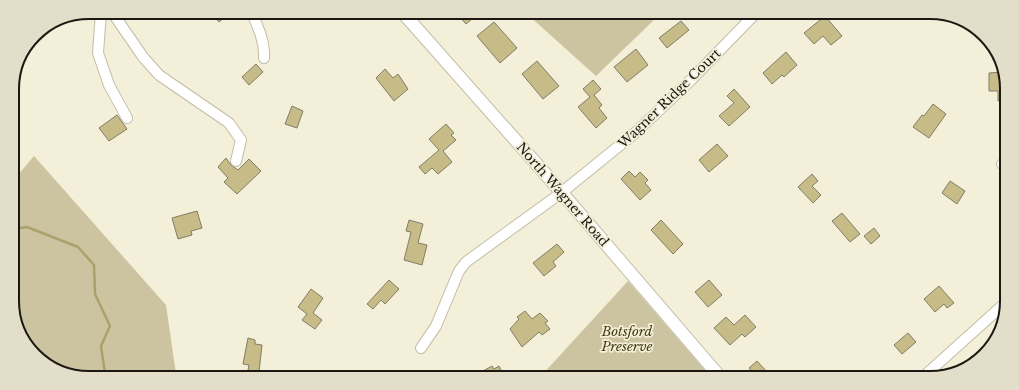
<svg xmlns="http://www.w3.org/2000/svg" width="1019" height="390" viewBox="0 0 1019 390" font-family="'Libre Baskerville',serif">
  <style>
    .green { fill: #ccc4a0 }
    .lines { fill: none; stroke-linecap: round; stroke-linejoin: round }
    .stream { stroke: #aca06d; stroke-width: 2.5 }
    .building { fill: #c7bb87; stroke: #817d69 }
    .minor-casing { stroke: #c2bda8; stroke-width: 12 }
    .major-casing { stroke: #c2bda8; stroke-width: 14 }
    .minor { stroke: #fff; stroke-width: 10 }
    .major { stroke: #fff; stroke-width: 12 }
    .labels { text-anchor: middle; stroke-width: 3.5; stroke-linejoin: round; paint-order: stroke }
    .street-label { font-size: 13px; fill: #1a1810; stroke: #f4efd9 }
    .park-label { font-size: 13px; font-style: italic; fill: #41380d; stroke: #f4efd9 }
    .rim { fill: none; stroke: #1a1810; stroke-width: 2 }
  </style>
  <rect width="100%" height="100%" fill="#f4efd9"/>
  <path class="green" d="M527,14L659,15L596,76Z
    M34,156L166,305L176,374H64L31,351L13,315V181Z
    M628,281L711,377L541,376Z"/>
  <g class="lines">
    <path class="stream" d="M13,229L27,227L78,247L94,265L95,294L110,326L101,346L105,374"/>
  </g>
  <path class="building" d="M211,13H230L219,22Z
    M457,14H478L466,24Z
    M825,16L842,36L831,45L823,36L814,44L804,33Z
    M681,21L689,30L667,48L659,38Z
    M494,22L517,48L500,63L477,36Z
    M636,49L648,65L627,82L614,67Z
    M786,52L797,65L784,77L782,75L772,84L763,73Z
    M537,61L559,86L543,99L522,74Z
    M256,64L263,72L249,85L242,77Z
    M385,69L393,78L398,74L408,89L394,101L376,78Z
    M1003,72L1006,79V101H998V91H989V73Z
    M593,80L601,89L594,95L602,105L599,108L607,118L596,128L578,107L590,97L583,89Z
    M734,89L750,107L729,126L719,116L734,103L727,96Z
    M933,104L946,114L929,138L913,127L922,115L924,116Z
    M292,106L303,111L297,128L285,124Z
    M117,115L127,129L109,141L99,128Z
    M446,124L454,133L451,135L456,140L443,151L452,162L438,174L432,168L425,174L419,167L439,150L429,139Z
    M717,144L728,156L709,172L699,160Z
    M226,158L231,165L238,170L249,159L261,171L237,194L224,182L228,178L218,167Z
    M629,171L635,177L640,172L648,180L645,183L651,190L640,200L621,179Z
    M812,174L818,181L812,186L821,195L813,203L798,187Z
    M950,181L965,191L957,204L942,193Z
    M197,211L202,228L191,231L192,235L178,239L172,218Z
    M842,213L860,234L850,242L832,221Z
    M409,220L423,224L418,243L427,245L422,265L404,260L411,232L406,231Z
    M661,220L683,244L673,254L651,230Z
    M874,228L880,236L871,244L864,236Z
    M557,244L564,252L553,262L556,266L544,276L533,263Z
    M389,280L399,289L385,304L381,300L373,309L367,304Z
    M709,280L722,295L708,307L695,292Z
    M939,286L954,303L947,308L944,304L935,312L924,299Z
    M311,289L323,298L313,313L322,320L315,329L302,320L307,314L298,307Z
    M525,311L532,319L540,313L548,321L545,323L550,329L542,335L539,332L522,347L510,329L519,319L517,317Z
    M745,315L756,327L745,337L742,334L730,345L714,328L726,317L734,325Z
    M908,333L916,342L902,354L894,345Z
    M248,338L255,340V344L262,345L259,372L248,370L249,365L243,364Z
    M757,361L768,373L763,377H749L753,373L749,368Z
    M492,366L494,369L499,366L504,376H474Z"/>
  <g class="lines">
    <defs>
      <path id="minor" d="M101,12L98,53L109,85L127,118
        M112,12L143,57L159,75L229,123L241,140L236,161
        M252,13C258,27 265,42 264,58
        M31,41L44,29
        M1002,164L1005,165
        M421,348L436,326L459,271L466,262L561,193L635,133L689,82L754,15
        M922,378L1003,305"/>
      <path id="major" d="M404,14L556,186L720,377"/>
    </defs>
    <use href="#minor" class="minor-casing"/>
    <use href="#major" class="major-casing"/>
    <use href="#minor" class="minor"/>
    <use href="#major" class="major"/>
  </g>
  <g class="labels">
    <g class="street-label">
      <text transform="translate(669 98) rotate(-44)" y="5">Wagner Ridge Court</text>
      <text transform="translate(563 194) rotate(49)" y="5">North Wagner Road</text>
    </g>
    <g class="park-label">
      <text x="627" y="336">Botsford<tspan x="627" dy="15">Preserve</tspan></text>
    </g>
  </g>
  <path d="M0 0H1019V390H0ZM89 19H930A70 70 0 0 1 1000 89V301A70 70 0 0 1 930 371H89A70 70 0 0 1 19 301V89A70 70 0 0 1 89 19Z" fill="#e3dec9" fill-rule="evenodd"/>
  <path class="rim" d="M89 19H930A70 70 0 0 1 1000 89V301A70 70 0 0 1 930 371H89A70 70 0 0 1 19 301V89A70 70 0 0 1 89 19Z"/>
</svg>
